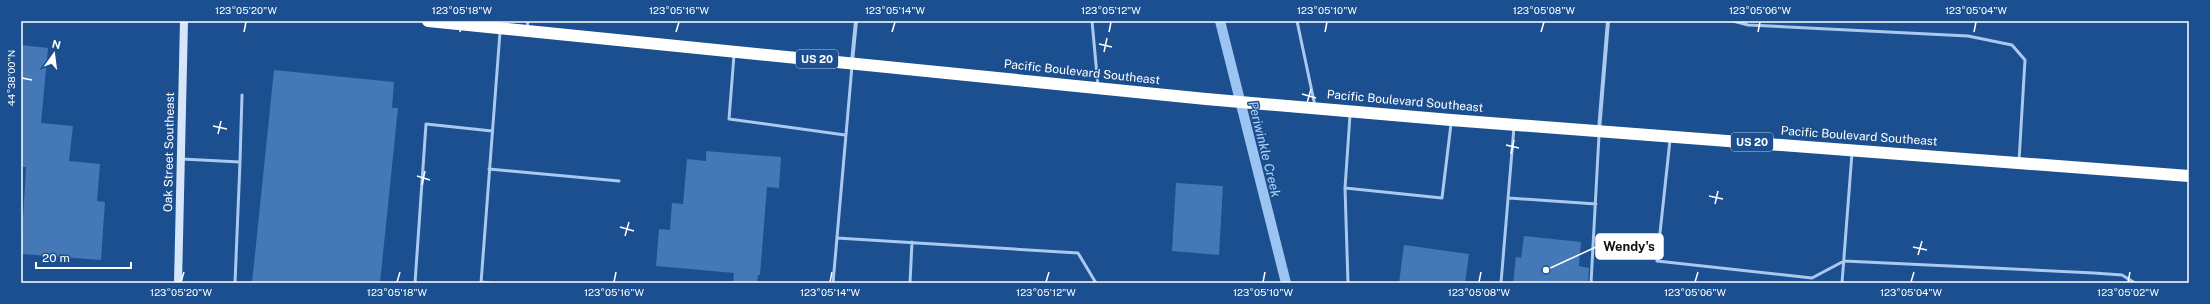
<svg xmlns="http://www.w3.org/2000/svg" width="2210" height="304" viewBox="0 0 2210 304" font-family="'Public Sans',sans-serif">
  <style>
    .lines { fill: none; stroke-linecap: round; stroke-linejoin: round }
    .stream { stroke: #9cc4f0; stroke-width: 10 }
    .building { fill: #4478b7 }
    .lane { stroke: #a9c9ee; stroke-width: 3 }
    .street { stroke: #a9c9ee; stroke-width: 4 }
    .secondary { stroke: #d6e6fa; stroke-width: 8 }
    .highway { stroke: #fff; stroke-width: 12 }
    .ticks { fill: none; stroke: #fff; stroke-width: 1.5 }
    .labels { text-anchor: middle; stroke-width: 3; stroke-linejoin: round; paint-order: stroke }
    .shield { fill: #1b4f8f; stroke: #bbcadd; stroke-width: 1 }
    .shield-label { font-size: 11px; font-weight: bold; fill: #fff }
    .street-label { font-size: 12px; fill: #fff; stroke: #1b4f8f }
    .water-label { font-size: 13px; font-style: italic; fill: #b5d3f5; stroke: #1b4f8f }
    .leader { fill: none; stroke: #fff; stroke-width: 1.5 }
    .callout-dot { fill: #fff; stroke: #1b4f8f; stroke-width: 1.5 }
    .callout { fill: #fff; stroke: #fff; stroke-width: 1.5 }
    .callout-label { font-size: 13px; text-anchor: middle; font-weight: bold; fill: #111 }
    .neatline { fill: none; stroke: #fff; stroke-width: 1.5 }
    .ticks-label { font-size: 10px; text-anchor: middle; fill: #fff }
  </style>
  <rect width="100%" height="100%" fill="#1b4f8f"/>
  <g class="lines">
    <path class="stream" d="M1220,21L1286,283"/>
  </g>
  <path class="building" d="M21,45L48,48L41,123L73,126L69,161L100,164L97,201L105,202L101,260L21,254L26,167H21Z
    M274,70L394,82L392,108H398L380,283H252Z
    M706,151L781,157L779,188L767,187L760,275H758L757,283H733L734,273L656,266L659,229L670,230L672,203L683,204L687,159L706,161Z
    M1176,183L1223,186L1219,255L1172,251Z
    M1524,236L1581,242L1579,266L1589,268L1588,283H1513L1516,257L1521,258Z
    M1404,245L1469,254L1465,283H1399Z"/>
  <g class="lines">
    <path class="lane" d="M1092,21L1098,86
      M1297,21L1315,106
      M1733,21L1748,25L1968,36L2012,45L2025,60L2019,161
      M527,28L528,21
      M734,55L729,119L845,135
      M1670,140L1657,261L1812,278L1844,261L2094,273L2122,275L2135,283
      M182,159L240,162L235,283
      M240,162L242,95
      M489,169L619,181
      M1345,188L1350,115
      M1509,198L1596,204
      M837,238L1078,253L1096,283
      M481,282L490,283
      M415,283L426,124L492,131
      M481,283L500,32
      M833,283L852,66
      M910,283L912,242
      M1348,283L1345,188L1442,198L1451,124
      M1501,283L1514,127
      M1591,283L1599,135
      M1842,283L1852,153"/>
    <path class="street" d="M852,62L856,21
      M1599,130L1608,21"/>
    <path class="secondary" d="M178,283L184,21"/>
    <path class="highway" d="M428,21L1206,99L1451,120L2189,176"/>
  </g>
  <path class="ticks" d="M244,32L246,22M460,32L462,22M676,32L679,22M892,32L895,22M1109,32L1111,22M1325,32L1327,22M1541,32L1544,22M1758,32L1760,22M1974,32L1976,22M1099,44L1112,47M1104,52L1107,38M22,78L32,80M1302,94L1316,98M1307,103L1311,89M213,126L227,129M218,134L221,121M1506,145L1519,148M1511,154L1514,140M417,176L430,180M422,185L425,171M1709,196L1723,199M1715,204L1718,191M620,227L634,231M625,236L629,222M1913,247L1927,250M1918,255L1922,241M181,282L184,272M397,282L400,272M614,282L616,272M830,282L832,272M1046,282L1049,272M1263,282L1265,272M1479,282L1481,272M1695,282L1698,272M1911,282L1914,272M2128,282L2130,272"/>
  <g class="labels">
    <g class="shield">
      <rect x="796" y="50" width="42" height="18" rx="3"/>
      <rect x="1731" y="133" width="42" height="18" rx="3"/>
    </g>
    <g class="shield-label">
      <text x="817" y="63">US 20</text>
      <text x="1752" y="146">US 20</text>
    </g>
    <g class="street-label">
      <text transform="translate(1082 72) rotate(6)" y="4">Pacific Boulevard Southeast</text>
      <text transform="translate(1405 101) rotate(5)" y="4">Pacific Boulevard Southeast</text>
      <text transform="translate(1859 136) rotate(4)" y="4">Pacific Boulevard Southeast</text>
      <text transform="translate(169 152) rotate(-89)" y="4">Oak Street Southeast</text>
    </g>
    <g class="water-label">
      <text transform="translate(1265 149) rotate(76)" y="5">Periwinkle Creek</text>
    </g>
  </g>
  <path class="leader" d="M1546 270L1596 247"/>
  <circle class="callout-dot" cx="1546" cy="270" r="4"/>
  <rect class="callout" x="1596" y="234" width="67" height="25" rx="4"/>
  <g class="callout-label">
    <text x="1629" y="251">Wendy's</text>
  </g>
  <rect width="2210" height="304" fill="none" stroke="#1b4f8f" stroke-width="44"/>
  <g transform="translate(54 54) rotate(14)" stroke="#1b4f8f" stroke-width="3" paint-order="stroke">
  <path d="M0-3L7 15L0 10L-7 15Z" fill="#ffffff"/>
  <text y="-6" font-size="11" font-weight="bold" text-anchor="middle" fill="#ffffff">N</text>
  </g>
  <path d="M36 262v6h95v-6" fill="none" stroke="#ffffff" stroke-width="2"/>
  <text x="42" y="262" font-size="12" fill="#ffffff" stroke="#1b4f8f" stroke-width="3" paint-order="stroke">20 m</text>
  <rect x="22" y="22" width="2166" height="260" class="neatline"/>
  <g class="ticks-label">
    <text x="246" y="14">123°05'20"W</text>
    <text x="462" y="14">123°05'18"W</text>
    <text x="679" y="14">123°05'16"W</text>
    <text x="895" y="14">123°05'14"W</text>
    <text x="1111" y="14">123°05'12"W</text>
    <text x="1327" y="14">123°05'10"W</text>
    <text x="1544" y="14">123°05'08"W</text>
    <text x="1760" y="14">123°05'06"W</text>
    <text x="1976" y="14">123°05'04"W</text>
    <text transform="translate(11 78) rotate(-90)" y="4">44°38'00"N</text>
    <text x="181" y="296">123°05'20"W</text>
    <text x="397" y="296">123°05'18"W</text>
    <text x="614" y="296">123°05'16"W</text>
    <text x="830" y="296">123°05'14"W</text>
    <text x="1046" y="296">123°05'12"W</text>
    <text x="1263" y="296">123°05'10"W</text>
    <text x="1479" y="296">123°05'08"W</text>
    <text x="1695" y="296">123°05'06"W</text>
    <text x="1911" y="296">123°05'04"W</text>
    <text x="2128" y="296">123°05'02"W</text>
  </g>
</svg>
